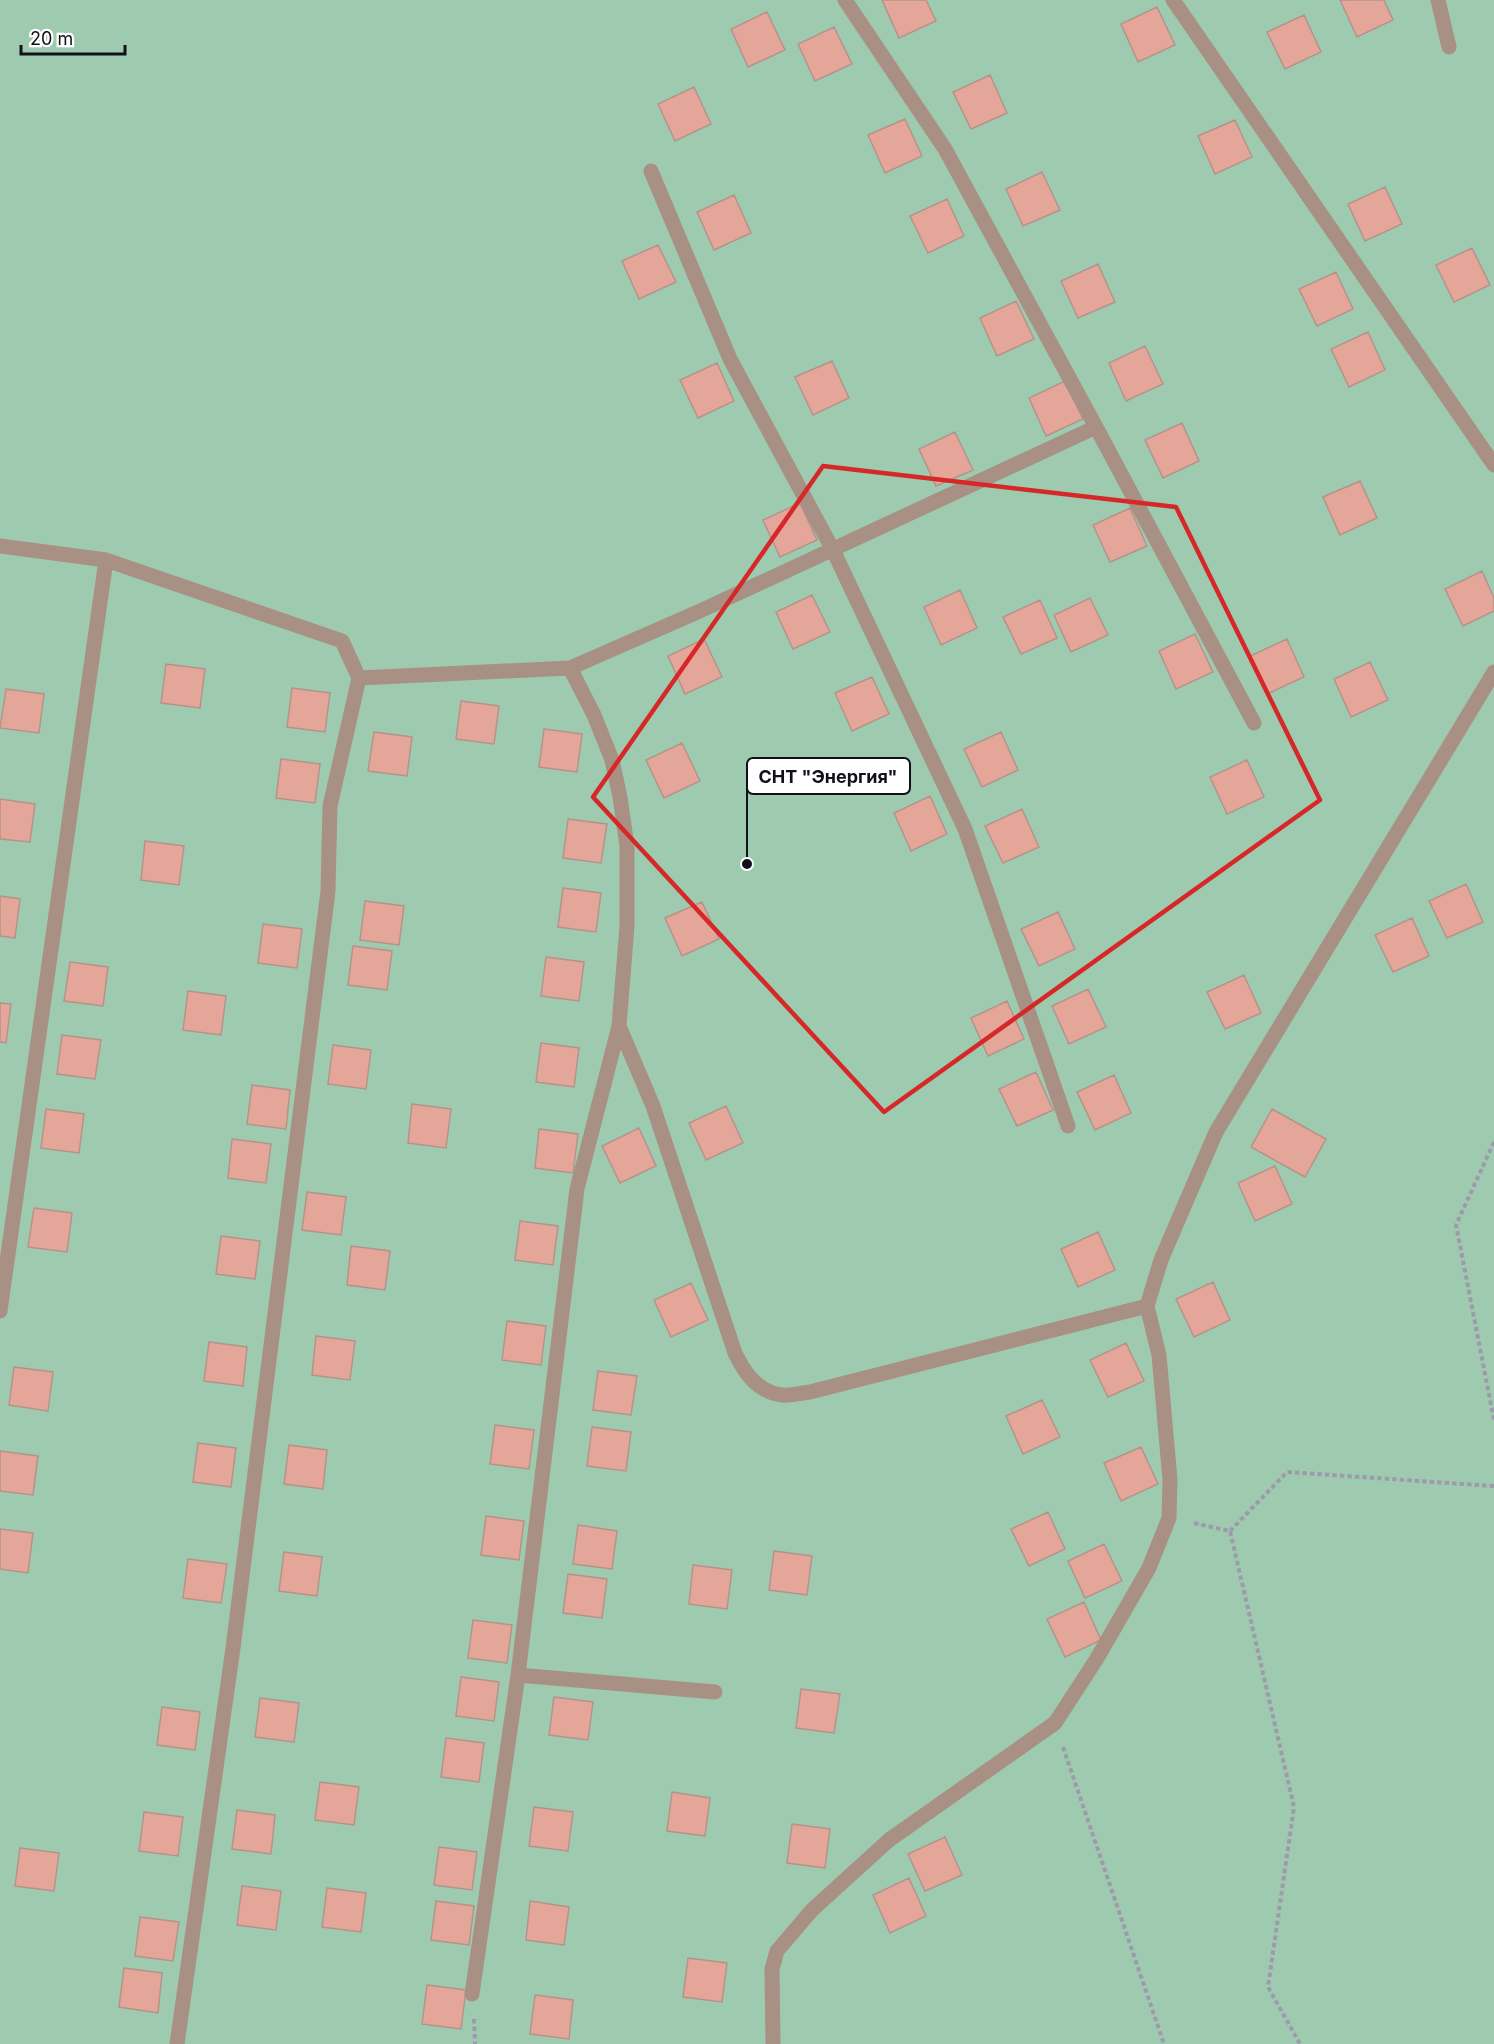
<svg xmlns="http://www.w3.org/2000/svg" width="1494" height="2044" viewBox="0 0 1494 2044" font-family="Inter,sans-serif">
  <style>
    .green { fill: #9ecbaf }
    .building { fill: #e4a698; stroke: #b4938b; stroke-width: 1.5 }
    .lines { fill: none; stroke-linecap: round; stroke-linejoin: round }
    .path { stroke: #9d9bab; stroke-width: 4; stroke-dasharray: 4.5 3; stroke-linecap: butt }
    .lane { stroke: #a99085; stroke-width: 15 }
    .street { stroke: #a99085; stroke-width: 15 }
    .marked { fill: none; stroke: #d62828; stroke-width: 4.5; stroke-linejoin: round }
    .leader { fill: none; stroke: #12101b; stroke-width: 2 }
    .callout-dot { fill: #12101b; stroke: #fff; stroke-width: 2 }
    .callout { fill: #fff; stroke: #12101b; stroke-width: 2 }
    .callout-label { font-size: 18px; text-anchor: middle; font-weight: bold; fill: #12101b }
  </style>
  <rect width="100%" height="100%" fill="#ebe9fc"/>
  <path class="green" d="M0,0H1494V2044H0Z"/>
  <path class="building" d="M882,0H926L936,21L899,38Z
    M1340,0H1384L1393,20L1357,37Z
    M1157,7L1175,45L1138,62L1121,24Z
    M767,12L785,50L748,67L731,29Z
    M1304,15L1321,52L1285,69L1267,32Z
    M834,27L852,64L815,81L798,44Z
    M990,75L1007,113L971,129L953,92Z
    M694,87L711,124L675,141L658,104Z
    M905,119L922,156L885,173L868,135Z
    M1235,120L1252,157L1215,174L1198,136Z
    M1042,172L1060,210L1023,226L1006,189Z
    M1385,187L1402,224L1365,241L1348,204Z
    M734,195L751,233L714,250L697,212Z
    M947,199L964,236L928,253L910,216Z
    M658,245L676,282L639,299L622,261Z
    M1472,248L1490,285L1454,302L1436,265Z
    M1098,264L1115,302L1078,318L1061,281Z
    M1336,272L1353,309L1317,326L1299,289Z
    M1016,301L1034,339L997,356L980,318Z
    M1368,332L1385,370L1349,387L1331,349Z
    M1145,346L1163,384L1126,401L1109,363Z
    M832,361L849,398L813,415L795,377Z
    M717,363L734,401L698,418L680,380Z
    M1065,381L1083,419L1046,436L1029,398Z
    M1182,423L1199,461L1163,478L1145,440Z
    M955,432L973,470L936,486L919,449Z
    M1360,481L1377,518L1340,535L1323,497Z
    M800,503L817,540L780,557L763,520Z
    M1130,508L1147,546L1110,562L1093,525Z
    M1482,571L1494,598V611L1463,626L1445,589Z
    M960,590L977,628L941,645L924,607Z
    M812,595L830,632L793,649L776,612Z
    M1090,598L1108,635L1071,652L1054,615Z
    M1040,600L1057,638L1021,654L1003,617Z
    M1195,634L1213,672L1176,689L1159,651Z
    M704,639L722,677L685,694L668,656Z
    M1287,639L1304,677L1267,694L1250,656Z
    M1370,662L1388,700L1351,717L1334,679Z
    M166,664L205,669L200,708L161,703Z
    M872,677L889,714L852,731L835,693Z
    M292,688L330,693L325,732L287,727Z
    M6,689L44,694L39,733L0,728Z
    M461,701L499,706L494,744L456,739Z
    M544,729L582,734L577,772L539,767Z
    M374,732L412,737L407,776L368,771Z
    M1001,732L1018,770L982,787L964,749Z
    M682,743L700,781L664,798L646,760Z
    M281,759L320,764L315,803L276,798Z
    M1247,760L1264,797L1227,814L1210,777Z
    M930,796L947,834L911,851L894,813Z
    M0,799L35,804L30,842L0,839Z
    M1022,809L1039,847L1003,863L985,826Z
    M568,819L607,824L601,863L563,858Z
    M145,841L184,846L179,885L141,880Z
    M1466,884L1483,922L1447,938L1429,901Z
    M563,888L601,893L596,932L558,927Z
    M0,896L20,899L15,938L0,936Z
    M365,901L404,906L399,945L360,940Z
    M702,902L719,939L682,956L665,918Z
    M1058,912L1075,949L1039,966L1021,929Z
    M1412,918L1429,956L1393,972L1375,935Z
    M263,924L302,929L297,968L258,963Z
    M353,946L392,951L387,990L348,985Z
    M546,957L584,962L579,1001L541,996Z
    M70,962L108,967L103,1006L64,1001Z
    M1244,975L1261,1013L1225,1029L1207,992Z
    M1088,989L1106,1027L1069,1044L1052,1006Z
    M188,991L226,996L221,1035L183,1030Z
    M1007,1001L1024,1039L988,1056L971,1018Z
    M0,1003L11,1004L6,1043L0,1042Z
    M62,1035L101,1040L95,1079L57,1074Z
    M541,1043L579,1048L574,1087L536,1082Z
    M333,1045L371,1050L366,1089L328,1084Z
    M1036,1072L1053,1110L1017,1126L999,1089Z
    M1114,1075L1131,1113L1095,1130L1077,1092Z
    M252,1085L290,1090L286,1129L247,1124Z
    M412,1104L451,1109L446,1148L408,1143Z
    M726,1106L743,1143L706,1160L689,1123Z
    M46,1109L84,1114L79,1153L41,1148Z
    M1272,1109L1326,1139L1305,1177L1251,1147Z
    M639,1128L656,1166L620,1183L602,1146Z
    M539,1129L578,1134L573,1173L535,1168Z
    M232,1139L271,1144L266,1183L228,1178Z
    M1275,1166L1292,1204L1255,1221L1238,1183Z
    M307,1192L346,1197L341,1235L302,1230Z
    M34,1208L72,1213L67,1252L28,1247Z
    M520,1221L558,1226L553,1265L515,1260Z
    M1098,1232L1115,1270L1078,1287L1061,1249Z
    M221,1236L260,1241L255,1279L216,1274Z
    M351,1246L390,1251L385,1290L347,1285Z
    M1213,1282L1230,1320L1194,1337L1176,1299Z
    M691,1283L708,1320L671,1337L654,1300Z
    M507,1321L546,1326L541,1365L502,1360Z
    M316,1336L355,1341L350,1380L312,1375Z
    M209,1342L247,1347L243,1386L204,1381Z
    M1126,1343L1144,1381L1108,1397L1090,1360Z
    M14,1367L53,1372L48,1411L9,1405Z
    M598,1371L637,1376L631,1415L593,1410Z
    M1042,1400L1060,1437L1023,1454L1006,1416Z
    M495,1425L534,1430L529,1469L490,1464Z
    M592,1427L631,1432L626,1471L587,1466Z
    M198,1443L236,1448L231,1487L193,1482Z
    M289,1445L327,1450L323,1489L284,1484Z
    M1141,1447L1158,1484L1121,1501L1104,1463Z
    M0,1451L38,1456L33,1495L0,1491Z
    M1048,1512L1065,1549L1029,1566L1011,1529Z
    M486,1516L524,1521L519,1560L481,1555Z
    M578,1525L617,1531L612,1569L573,1564Z
    M0,1529L33,1533L28,1573L0,1569Z
    M1104,1544L1122,1581L1085,1598L1068,1561Z
    M774,1551L812,1556L807,1595L769,1590Z
    M284,1552L322,1557L317,1596L279,1591Z
    M188,1559L227,1564L221,1603L183,1598Z
    M693,1565L732,1570L727,1609L689,1604Z
    M568,1574L607,1579L602,1618L563,1613Z
    M1084,1602L1101,1640L1065,1657L1047,1619Z
    M473,1620L512,1625L507,1663L468,1658Z
    M461,1677L499,1682L494,1721L456,1716Z
    M801,1689L840,1694L834,1733L796,1728Z
    M554,1697L593,1702L588,1740L549,1735Z
    M260,1698L299,1703L294,1742L255,1737Z
    M162,1707L200,1712L195,1750L157,1745Z
    M446,1738L484,1743L479,1782L441,1777Z
    M320,1782L359,1787L354,1825L315,1820Z
    M672,1792L710,1798L705,1836L667,1831Z
    M534,1807L573,1812L568,1851L529,1846Z
    M237,1810L275,1815L271,1854L232,1849Z
    M144,1812L183,1817L178,1856L139,1851Z
    M792,1824L830,1829L825,1868L787,1863Z
    M945,1837L962,1875L925,1891L908,1854Z
    M439,1847L477,1852L472,1890L434,1885Z
    M20,1848L59,1853L54,1891L15,1886Z
    M909,1878L926,1916L890,1933L873,1895Z
    M242,1886L281,1891L276,1930L237,1925Z
    M327,1888L366,1893L361,1932L322,1927Z
    M436,1901L474,1906L469,1945L431,1940Z
    M530,1901L569,1907L564,1945L526,1940Z
    M140,1917L179,1922L173,1961L135,1956Z
    M688,1958L727,1963L722,2002L683,1997Z
    M124,1968L162,1973L158,2013L119,2007Z
    M427,1985L466,1990L461,2029L422,2024Z
    M535,1995L573,2000L569,2039L530,2034Z"/>
  <g class="lines">
    <path class="path" d="M1494,1142L1456,1225L1494,1420
      M1194,1523L1230,1531L1294,1807L1268,1987L1300,2044
      M1230,1531L1287,1472L1494,1486
      M1063,1747L1164,2044
      M474,2019L475,2044"/>
    <path class="lane" d="M845,0L945,149L1096,427
      M1173,0L1494,465
      M1438,0L1449,47
      M651,171L730,359L833,550L965,829L1068,1126
      M0,546L106,560L342,641L359,678L570,668L700,611L1096,427L1254,723
      M619,1026L653,1106L735,1353C744,1372 757,1392 782,1395C790,1396 801,1393 810,1392L1147,1306
      M0,1311L106,560
      M518,1675L715,1692
      M472,1994L518,1675L577,1189L619,1026L627,926V846L620,797L612,760L594,715L570,668
      M177,2044L233,1648L328,891L330,806L359,678"/>
    <path class="street" d="M773,2044L772,1969L777,1951L812,1910L889,1840L1055,1723L1096,1660L1149,1568L1169,1518L1170,1480L1159,1355L1147,1306L1161,1260L1216,1132L1494,672"/>
  </g>
  <path class="marked" d="M823,466L1176,507L1320,800L884,1112L593,797Z"/>
  <path class="leader" d="M747 864L747 776"/>
  <circle class="callout-dot" cx="747" cy="864" r="6"/>
  <rect class="callout" x="747" y="758" width="163" height="36" rx="6"/>
  <g class="callout-label">
    <text x="828" y="783">СНТ "Энергия"</text>
  </g>
  <path d="M21 45v9h104v-9" fill="none" stroke="#12101b" stroke-width="3"/>
  <text x="30" y="45" font-size="18" fill="#12101b" stroke="#ffffff" stroke-width="4.5" paint-order="stroke">20 m</text>
</svg>
